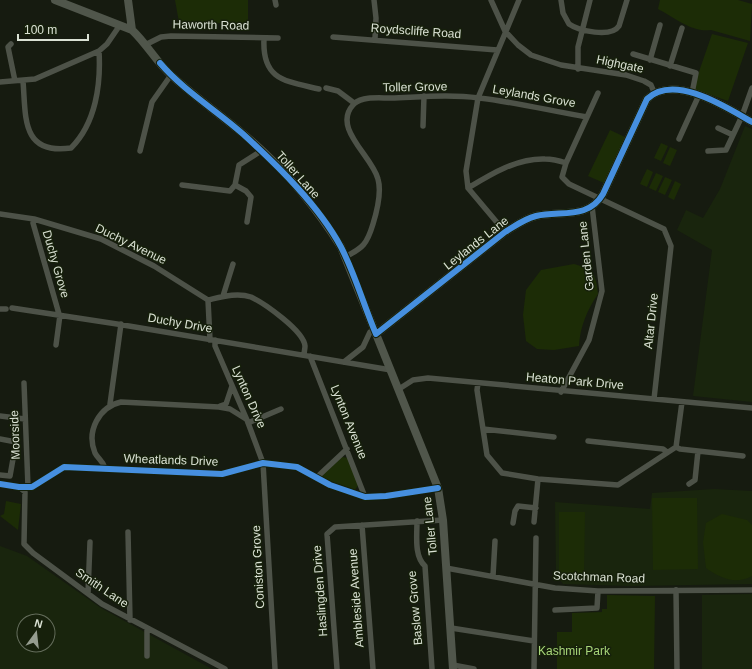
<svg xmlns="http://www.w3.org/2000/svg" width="752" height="669" viewBox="0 0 752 669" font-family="Helvetica,sans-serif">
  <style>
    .built { fill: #19250d; fill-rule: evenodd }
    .green { fill: #1c2c06 }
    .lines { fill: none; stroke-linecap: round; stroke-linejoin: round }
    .street { stroke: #4d5248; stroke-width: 5.5 }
    .secondary { stroke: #50564b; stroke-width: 8 }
    .cycleway-casing { stroke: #16200b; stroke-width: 8 }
    .cycleway { stroke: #468fdf; stroke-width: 6 }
    .labels { text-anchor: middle; stroke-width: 3; stroke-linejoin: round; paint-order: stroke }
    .street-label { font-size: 12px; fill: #dae1d4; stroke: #16200b }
    .park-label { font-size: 12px; fill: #a8d679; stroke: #16200b }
  </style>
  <rect width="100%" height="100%" fill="#161b10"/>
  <path class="built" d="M745,126L752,129V402L693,396L712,250L677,230L686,210L703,218L720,189Z
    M714,489L752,491V584L630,586L563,584L556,575L555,502L650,509L652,493Z
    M0,546L27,556L101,608L212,669H0ZM24,621H48V645H24Z
    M752,594V669H702V595Z"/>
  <path class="green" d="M175,0H248V24L179,22Z
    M660,0H738L752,4L750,41L711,30C692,33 674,17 658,9Z
    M712,34L748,43L728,101L693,89Z
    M610,130L625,137L604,183L588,176Z
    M661,143L668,146L661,161L654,158Z
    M670,147L677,150L670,166L663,163Z
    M647,169L653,172L647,187L640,184Z
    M656,173L663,176L656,191L649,188Z
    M665,177L672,180L665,195L658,192Z
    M675,181L681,184L674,200L668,197Z
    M574,264C594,269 596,275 598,294C587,310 580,327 579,346L554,350L537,349L526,341L523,315L526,290L541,270Z
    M342,457L348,458L360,483L354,491L325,481L322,476Z
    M652,498H697L698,569L653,570Z
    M6,501L21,504L18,530L0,516L4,514Z
    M559,512H585L584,574H559Z
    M722,514L747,520L752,525V576C735,585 720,578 706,568L703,542L706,523Z
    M607,595L655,596L654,669H557V632H572V613L602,612V609H607Z"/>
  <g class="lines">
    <path class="street" d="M275,0L276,5
      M374,0L376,18L375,39
      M491,0L505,31L518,45L531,55L561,65L626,75L644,81L651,85L654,92
      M561,0L563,13L569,24C579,31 611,38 619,26L627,0
      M333,37L497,50
      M264,39C262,80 285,81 319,89
      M11,44L8,47L15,81
      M145,45L161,37L171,36L278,38
      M633,54L696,73L692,93
      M650,60L660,25
      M670,66L682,28
      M578,69V47L590,0
      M23,81C26,117 21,155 71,148C96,123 101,84 99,51
      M0,82L35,79L99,51L107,44L120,25
      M326,88L338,91L354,103
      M598,93L566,163L562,177L569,184L664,229L671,246L654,399
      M423,126L424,96
      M718,128L733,135
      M679,139L699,95
      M140,151L152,102L171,75
      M708,151L726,150L742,116L752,88
      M182,185L230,191L235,185L239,165L261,151
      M235,185L246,191L251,197L247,222
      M468,188C491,174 517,158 545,159C552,159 560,161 566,163
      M0,214L34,219L101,239L154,266L208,300L210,340
      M34,219L33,223L59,314
      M505,232L468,188L466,171L478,98L519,0
      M345,257C363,248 367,244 373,224C377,211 382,193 378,179C372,156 332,128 353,105C355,102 360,100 364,99C372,97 382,98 391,98C420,97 450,94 479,98C515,102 551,111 587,117
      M223,296L233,264
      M208,300C221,297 237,292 251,297C264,303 304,331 305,346C305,349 304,352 304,355
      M12,308L117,324L391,370
      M0,309H6
      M215,340V346L247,420L263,463L275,669
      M56,345L60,315
      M310,356L365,497
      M344,362L363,347L370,332
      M24,383L28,487
      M478,383L477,390L487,455L502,473L538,479L618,485L676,447L682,402
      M399,389L413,380L428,378L752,408
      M561,392L589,340L602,291L592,206
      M110,404L121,324
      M220,406L226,404L232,386
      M0,416L25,419
      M248,423L281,409
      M483,429L554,437
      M0,439L16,442L10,476L0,475
      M588,441L663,449L667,452
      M676,447L680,449L743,456
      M105,468C103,461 98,459 95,453C86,431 99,407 121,402L219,407L230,409L246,419
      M316,478L347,449
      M0,484L19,487H32L64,467L222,474L263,463L297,467L330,485L365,497L386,496L438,488
      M689,484L695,480L698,451
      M19,487L25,492L24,544L33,553L102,604L225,669
      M417,521C417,536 414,556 425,566L432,669
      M534,522L538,479
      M513,523L515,511L518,506L536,508
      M362,525L373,669
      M128,532L130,620
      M446,568L555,588L598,591L752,590
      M493,576L495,541
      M676,590L677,669
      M88,593L90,542
      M555,610L597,608L598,591
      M147,628V656
      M451,628L534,641
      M453,665L474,669
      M337,669L327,534L335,527L443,520
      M534,669L536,538"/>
    <path class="secondary" d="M55,0L132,30C147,44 157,63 172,76C194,96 218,113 241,132C280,164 314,204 341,247L438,488L443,520L453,669
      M128,0L132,30
      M376,334L505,232C515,226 524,219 536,216C560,210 588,220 603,194L647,99C674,73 726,107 752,122"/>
    <defs>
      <path id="cycleway" d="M160,63C184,91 216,110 243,134C278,166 319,206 341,247C355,274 364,306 376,334L505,232C515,226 524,219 536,216C560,210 588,220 603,194L647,99C674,73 726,107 752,122
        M0,484L19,487H32L64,467L222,474L263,463L297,467L330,485L365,497L386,496L438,488"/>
    </defs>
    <use href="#cycleway" class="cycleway-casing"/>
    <use href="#cycleway" class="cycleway"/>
  </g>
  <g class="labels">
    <g class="street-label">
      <text transform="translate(211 25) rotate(1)" y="4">Haworth Road</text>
      <text transform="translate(416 31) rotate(4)" y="4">Roydscliffe Road</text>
      <text transform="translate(620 64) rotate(12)" y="4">Highgate</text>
      <text transform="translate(415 87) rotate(-1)" y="4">Toller Grove</text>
      <text transform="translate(534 96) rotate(10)" y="4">Leylands Grove</text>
      <text transform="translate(298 175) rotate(48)" y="4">Toller Lane</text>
      <text transform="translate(476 243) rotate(-38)" y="4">Leylands Lane</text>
      <text transform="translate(131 244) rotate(26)" y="4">Duchy Avenue</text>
      <text transform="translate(586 256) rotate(-96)" y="4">Garden Lane</text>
      <text transform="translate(56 264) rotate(74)" y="4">Duchy Grove</text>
      <text transform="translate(651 321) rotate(-84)" y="4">Altar Drive</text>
      <text transform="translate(180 323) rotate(10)" y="4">Duchy Drive</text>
      <text transform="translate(575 381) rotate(5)" y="4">Heaton Park Drive</text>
      <text transform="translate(249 397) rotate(66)" y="4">Lynton Drive</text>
      <text transform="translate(349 422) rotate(68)" y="4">Lynton Avenue</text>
      <text transform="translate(15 435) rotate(-92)" y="4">Moorside</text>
      <text transform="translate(171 460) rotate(2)" y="4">Wheatlands Drive</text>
      <text transform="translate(430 526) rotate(-96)" y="4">Toller Lane</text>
      <text transform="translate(258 567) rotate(-93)" y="4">Coniston Grove</text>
      <text transform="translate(599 577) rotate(2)" y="4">Scotchman Road</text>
      <text transform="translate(102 588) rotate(34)" y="4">Smith Lane</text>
      <text transform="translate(320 591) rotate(-94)" y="4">Haslingden Drive</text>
      <text transform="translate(356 598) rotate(-94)" y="4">Ambleside Avenue</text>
      <text transform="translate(415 608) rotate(-95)" y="4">Baslow Grove</text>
    </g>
    <g class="park-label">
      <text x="574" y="655">Kashmir Park</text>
    </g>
  </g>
  <g transform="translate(36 633) rotate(15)"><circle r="19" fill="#16200b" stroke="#646d5b"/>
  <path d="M0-3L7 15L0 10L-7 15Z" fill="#959c8f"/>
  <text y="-6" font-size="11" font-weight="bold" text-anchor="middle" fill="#dae1d4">N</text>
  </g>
  <path d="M18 34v6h70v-6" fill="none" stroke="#dae1d4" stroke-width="2"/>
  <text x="24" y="34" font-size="12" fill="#dae1d4" stroke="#16200b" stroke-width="3" paint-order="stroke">100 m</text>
</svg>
